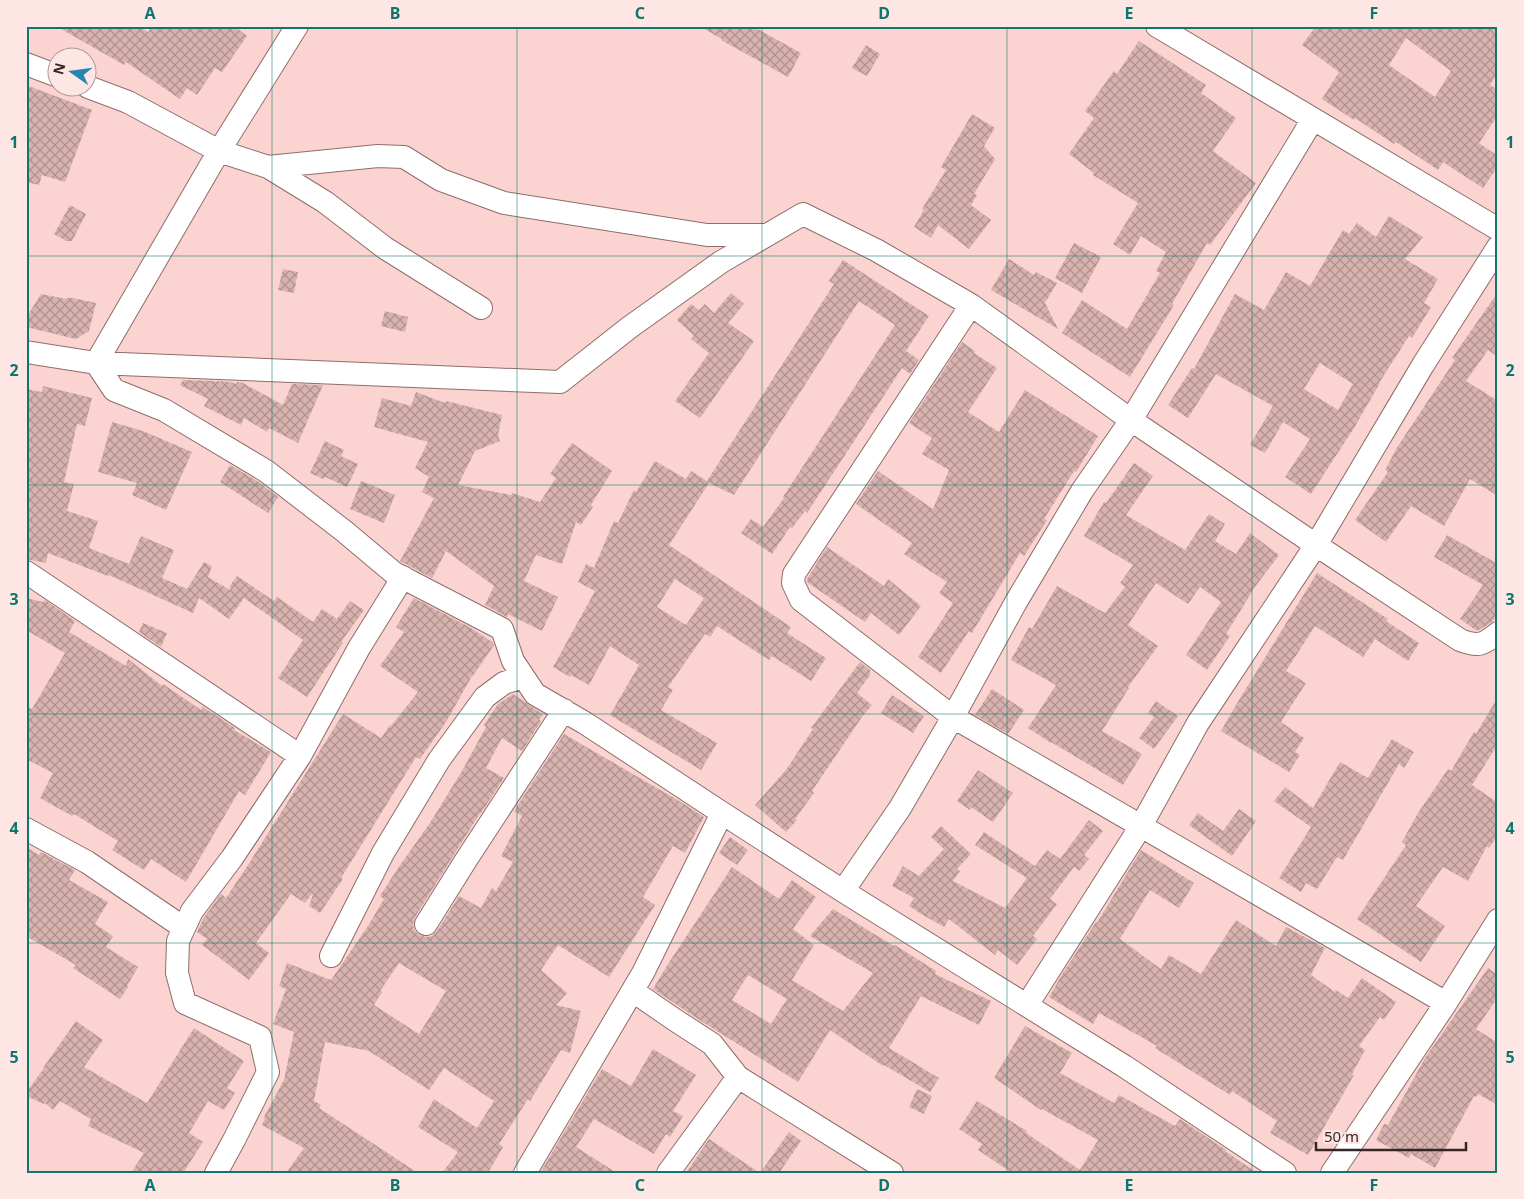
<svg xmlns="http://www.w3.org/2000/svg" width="1524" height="1199" viewBox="0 0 1524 1199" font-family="'Noto Sans',sans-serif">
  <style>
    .building { fill: url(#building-cross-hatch); fill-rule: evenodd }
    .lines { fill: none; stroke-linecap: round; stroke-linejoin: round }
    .minor-casing { stroke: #8e6d6a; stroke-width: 24 }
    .minor { stroke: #fff; stroke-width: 22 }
    .grid { fill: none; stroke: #0f766e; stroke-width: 1; stroke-opacity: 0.55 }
    .neatline { fill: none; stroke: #0f766e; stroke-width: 2 }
    .grid-label { font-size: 16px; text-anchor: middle; font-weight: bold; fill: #0f766e }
  </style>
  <defs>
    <pattern id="building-cross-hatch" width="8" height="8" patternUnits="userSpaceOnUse" patternTransform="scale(1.25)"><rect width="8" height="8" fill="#d7b2af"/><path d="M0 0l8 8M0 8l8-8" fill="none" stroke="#af918e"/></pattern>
  </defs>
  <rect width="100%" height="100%" fill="#fbd4d1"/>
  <path class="building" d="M56,26H137L148,32L152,26H234L247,36L222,72L215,68L197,95L187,88L180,99L126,62L124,65Z
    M699,26H752L801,53L788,77L721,40L722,39Z
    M1316,26H1498V72L1490,85L1498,90V115L1479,143L1498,156V166L1483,188L1443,162L1438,170L1396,142L1394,144L1355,118L1354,120L1322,99L1339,72L1302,45ZM1406,38L1451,71L1435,97L1389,65Z
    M1139,41L1206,85L1201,93L1236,118L1213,151L1256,183L1210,245L1207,243L1172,304L1174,305L1130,377L1062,333L1082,300L1127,329L1160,273L1156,271L1166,252L1141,236L1130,255L1113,244L1138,203L1093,175L1094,173L1069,154L1094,118L1085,111L1114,71L1117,74Z
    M866,45L880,54L867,76L852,68Z
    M26,85L92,110L65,182L42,175L39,185L26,182Z
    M972,114L995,128L984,146L995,159L974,194L977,195L971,205L991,220L969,249L938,225L931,238L914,227L924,210L922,209L946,170L941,167Z
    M70,205L86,214L72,241H66L54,234Z
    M1389,216L1423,237L1405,259L1438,279L1424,303L1431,307L1412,338L1409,336L1379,383H1380L1354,428L1311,494L1285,477L1310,439L1283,422L1265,453L1250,445L1273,406L1216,374L1188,418L1168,405L1192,368L1194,369L1235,294L1264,310L1286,272L1310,286L1343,230L1349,234L1357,223L1376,237ZM1320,363L1353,384L1338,410L1304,389Z
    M1074,243L1101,257L1082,293L1055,278Z
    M1009,259L1034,275L1036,272L1057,283L1045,303L1058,329L991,290Z
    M843,260L929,316L906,351L919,360L910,374L902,368L807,513L805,511L792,528L790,527L772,554L741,533L751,519L763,527L784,498L783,497L895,325L859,301L734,495L709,483L669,545L791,627L787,633L826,658L811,681L772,656L769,660L717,626L710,637L705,634L668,687L673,690L661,710L717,743L701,770L610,715L639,665L610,646L589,685L571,675L570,677L553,667L595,591L578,582L586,564L594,568L614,521L618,523L634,490L636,492L655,461L686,479L691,471L707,481L834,284L829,281ZM675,579L704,598L686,625L657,607Z
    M283,269L298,272L294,293L278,290Z
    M1498,292V357L1488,350L1466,381L1498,401V496L1470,479L1444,526L1411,506L1386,542L1355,520L1388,472L1385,470L1398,446L1455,360L1452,358Z
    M731,293L744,304L728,323L754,341L700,418L675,401L709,353L691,339L694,336L677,320L691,304L699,310L705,304L714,313Z
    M41,294L66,299V298H73L96,303L89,331L76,339L26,327V318Z
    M385,311L408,317L405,332L381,326Z
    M962,342L975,351L974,353L997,368L968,412L999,432L1025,390L1098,436L1076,472L1074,471L1044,519L1047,520L1024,556L1020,553L972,633L969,631L941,673L918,657L953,603L939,593L947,582L904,554L912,543L856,504L878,471L933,509L949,470L922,454L932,438L909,423Z
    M183,380L214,381L217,382V381L230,382L236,384L237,382H241L283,405L292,384L323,385L298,443L269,428L267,432L244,418L241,425L204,406L208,399L180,385Z
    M43,386L92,398L85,426L77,424L64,482L74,484L67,511L98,521L89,548L129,564L141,536L174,550L162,578L187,589L204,562L212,566L208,577L230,590L231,588L229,587L237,576L274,601L277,597L313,622L322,609L337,619L350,601L364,610L341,642L343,643L307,697L278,678L303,640L244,598L229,619L199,598L193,613L109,575L108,576L48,553L46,563L26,559V389L42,392Z
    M416,392L445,403L446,401L502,415L498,435L500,441L475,451L458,485L512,495V493L540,502L556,478L550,474L572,443L612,471L591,505L593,507L581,525L576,522L562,564L536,555L524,581L558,597L542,631L508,614L507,617L485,605L494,586L446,551L432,578L400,561L434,498L422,492L429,477L415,468L428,442L374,427L382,398L411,406Z
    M112,422L143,431L192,452L166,510L132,495L137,483L98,472Z
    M325,441L344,450L341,456L358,464L347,487L325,477L323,479L310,473Z
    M1134,463L1153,476L1126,515L1185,550L1209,514L1225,524L1215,541L1236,554L1250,533L1279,555L1255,587L1226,634L1230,636L1207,670L1186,655L1221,602L1200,587L1188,604L1156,583L1128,625L1158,646L1128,687L1129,688L1102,731L1142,754L1123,785L1051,742V743L1028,728L1056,685L1011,660L1029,627L1032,629L1057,586L1105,613L1125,587L1120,583L1133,565L1084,536L1104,502L1106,503Z
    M230,465L259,482L278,497L268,513L220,482Z
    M361,481L395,495L384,523L350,509Z
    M1447,535L1498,564V613L1492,622L1477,631L1460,619L1483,585L1434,557Z
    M827,547L884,586L888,579L921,606L899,635L871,613L865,622L807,582V579Z
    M1317,573L1388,619L1386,621L1419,643L1408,661L1375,639L1363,657L1315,626L1286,671L1306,683L1281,722L1304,738L1295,752L1300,755L1289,772L1221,731L1236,705Z
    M26,598L43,602L45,600L75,621L69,632L126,666L128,659L162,686L163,684L201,710L203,707L235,728L234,730L271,752L245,795L239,791L186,882L151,859L144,870L112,850L118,841L74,814L72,816L40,798L53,773L26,759V706L32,709L65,653L26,630Z
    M414,598L471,628L492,642L494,645L473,676H472L446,722L420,759L416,757L341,878L343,879L320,913L309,906L313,894H312L305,903L291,894L256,943L269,953L249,980L202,945L207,939L197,932L203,919L220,895L222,894L226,898L248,865L343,714L381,738L390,725L391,726L418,692L380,666L404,632L396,627Z
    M143,623L167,633L161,647L139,632Z
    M860,662L870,670V675L857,693L872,705L862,717L812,791L814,793L795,819L797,820L786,832L755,805L786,770L813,729L811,728Z
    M992,689L1024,710L1008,734L975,715Z
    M513,694L543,714L539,720L541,721L522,751L502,738L486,768L504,778L481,813H480L415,917L413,924L414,930L419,935L426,937L432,936L437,931L459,896L481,908L492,888L496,891L513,862L501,856L522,816L514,811L564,734L681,802L704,817L685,853L673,846L643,897L655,905L609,977L558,945L541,970L567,993L556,1005L581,1011L570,1053L561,1050L530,1101L528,1099L499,1144L503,1147L488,1173H442L458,1152L418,1127L434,1099L477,1128L494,1101L444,1068L429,1090L369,1051L325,1042L314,1101L321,1105L319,1108L418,1173H286L304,1148L262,1125L265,1118L264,1117L284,1080L294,1032L273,1024L286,989L279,986L287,963L331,980L368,926L384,899L380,896L398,868L430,823L462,771L486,727L484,725L498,704ZM399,963L446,991L419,1034L374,1005L382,992L380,991Z
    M892,695L924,716L913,733L881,713Z
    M1498,697V744L1472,785L1498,803V835L1489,848L1487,846L1468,881L1443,867L1416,906L1445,926L1421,962L1357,919L1406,845L1402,842L1418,813L1448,769L1451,771L1474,732L1476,734Z
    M1156,701L1178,716L1154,749L1139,738L1154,717L1148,713Z
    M1392,739L1414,752L1404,768L1399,764L1343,860L1337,857L1317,889L1306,883L1301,892L1279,878L1311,827L1274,801L1285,787L1313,808L1340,762L1368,778Z
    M978,770L1013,793L993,822L971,807L970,810L957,801Z
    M1239,809L1256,821L1232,856L1189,825L1198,813L1223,831Z
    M1089,820L1103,831L1084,855L1089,859L1079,871L1074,867L1050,899L1057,904L1033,936L1037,939L1017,965L998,950L995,955L949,919L944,927L921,914L909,906L914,898L892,886L903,866L919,876L944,849L931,837L941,826L971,854L957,869L960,871L953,881L1005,908L1027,878L975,845L984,832L1035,866L1047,850L1060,859Z
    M730,837L748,850L737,865L719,853Z
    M26,847L39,855L41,852L75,870L69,880L108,902L95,924L113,936L106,947L138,967L127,986L128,987L120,999L73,968L76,965L26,936Z
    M1141,850L1194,883L1179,908L1150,890L1120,939L1161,969L1169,955L1201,974L1236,920L1276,946L1286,927L1325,948L1311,975L1335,992L1336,990L1348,998L1362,978L1396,1002L1384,1020L1380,1017L1359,1046L1365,1050L1352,1074L1354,1075L1308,1155L1270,1133L1277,1121L1232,1091L1230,1095L1155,1048L1157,1046L1099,1013L1093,1024L1049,997L1063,973L1096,922L1097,923Z
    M732,867L779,899L792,880L816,897L793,929L814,945L792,980L843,1011L873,973L810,936L833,909L894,946L895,945L936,971L935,974L991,1001L979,1025L921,996L889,1048L939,1078L930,1092L884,1065L883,1066L830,1030L798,1082L701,1021L653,989L668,964ZM748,975L787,999L771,1024L732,1000Z
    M1488,968L1498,975V997L1476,1029L1498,1043V1105L1478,1094L1476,1097L1474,1096L1435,1168L1411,1154L1409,1158L1376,1140L1384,1124L1388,1125L1425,1058Z
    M76,1021L103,1040L84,1067L147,1103L194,1028L244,1061L227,1088L235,1093L224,1110L208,1101L189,1133L203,1142L183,1173H131L144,1153L88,1126L91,1119L60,1101L53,1110L45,1103L44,1104L26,1096V1093L44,1068H43Z
    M1025,1026L1072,1053L1060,1073L1114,1103L1119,1095L1175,1126L1180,1119L1226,1150L1225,1151L1257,1173H1012L978,1150L982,1144L959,1129L977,1101L1027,1131L1026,1133L1080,1170L1098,1140L1042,1109L1041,1110L994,1078Z
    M653,1049L696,1075L673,1111L683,1116L670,1137L666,1134L654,1154L594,1119L576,1147L617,1173H540L602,1069L631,1086Z
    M917,1089L932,1096L924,1114L909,1107Z
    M789,1132L801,1141L779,1173H686L709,1139L760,1173Z"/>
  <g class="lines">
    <defs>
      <path id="minor" d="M1157,26L1498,229
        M26,64L58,76
        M88,87L128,102L219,151L268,167L325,202L385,248L481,308
        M268,167L378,156L404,157L441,180L504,203L707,235H766
        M971,305L794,574L793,583L801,600L953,717L1446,1003
        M26,352L96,363L560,382L630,327L721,262L803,214L876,250L971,305L1131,420L1316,545L1460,640C1478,647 1483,645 1498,633
        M96,363L114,390L164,410L266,471L344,531L394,573L502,629L513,661L535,694L585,723L722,813L843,891L1124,1066L1285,1173
        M96,363L219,151L297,26
        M26,572L300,756
        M26,829L87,862L184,928
        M843,891L900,808L953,717L1016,602L1082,491L1131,420L1313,119
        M426,924L466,860L564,710
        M331,956L383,853L439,760L485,697L504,683L523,677
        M633,991L675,1020L712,1044L738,1077
        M1027,1005L1141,826L1198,723L1316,545L1423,365L1498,247
        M216,1173L234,1140L268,1072L260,1037L185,1003L177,973L178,941L192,911L232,858L300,756L359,648L403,577
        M525,1173L643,973L722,813
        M668,1173L738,1077L892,1173
        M1332,1173L1446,1003L1498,920"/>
    </defs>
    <use href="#minor" class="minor-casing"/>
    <use href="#minor" class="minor"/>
  </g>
  <path class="grid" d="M272,26V1173M517,26V1173M762,26V1173M1007,26V1173M1252,26V1173M26,256H1498M26,485H1498M26,714H1498M26,943H1498"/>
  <rect width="1524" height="1199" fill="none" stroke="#fde6e4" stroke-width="55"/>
  <g transform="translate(72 72) rotate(284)"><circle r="24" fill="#fde6e4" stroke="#ad9a98"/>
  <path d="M0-4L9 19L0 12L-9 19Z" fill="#2886b2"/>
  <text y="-8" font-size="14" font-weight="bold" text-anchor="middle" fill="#352726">N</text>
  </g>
  <path d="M1316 1142v8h150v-8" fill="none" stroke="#352726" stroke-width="2.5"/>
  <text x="1324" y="1142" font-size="15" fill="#352726" stroke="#fde6e4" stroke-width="4" paint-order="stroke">50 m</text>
  <rect x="28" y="28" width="1468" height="1144" class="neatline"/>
  <g class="grid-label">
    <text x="150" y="19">A</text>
    <text x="395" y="19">B</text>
    <text x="640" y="19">C</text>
    <text x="884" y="19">D</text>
    <text x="1129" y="19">E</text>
    <text x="1374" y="19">F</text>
    <text x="14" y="148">1</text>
    <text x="1510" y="148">1</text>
    <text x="14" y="376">2</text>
    <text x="1510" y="376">2</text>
    <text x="14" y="605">3</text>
    <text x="1510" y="605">3</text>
    <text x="14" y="834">4</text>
    <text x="1510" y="834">4</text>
    <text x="14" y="1063">5</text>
    <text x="1510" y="1063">5</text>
    <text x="150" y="1191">A</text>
    <text x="395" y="1191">B</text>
    <text x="640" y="1191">C</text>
    <text x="884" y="1191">D</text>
    <text x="1129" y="1191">E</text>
    <text x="1374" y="1191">F</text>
  </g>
</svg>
